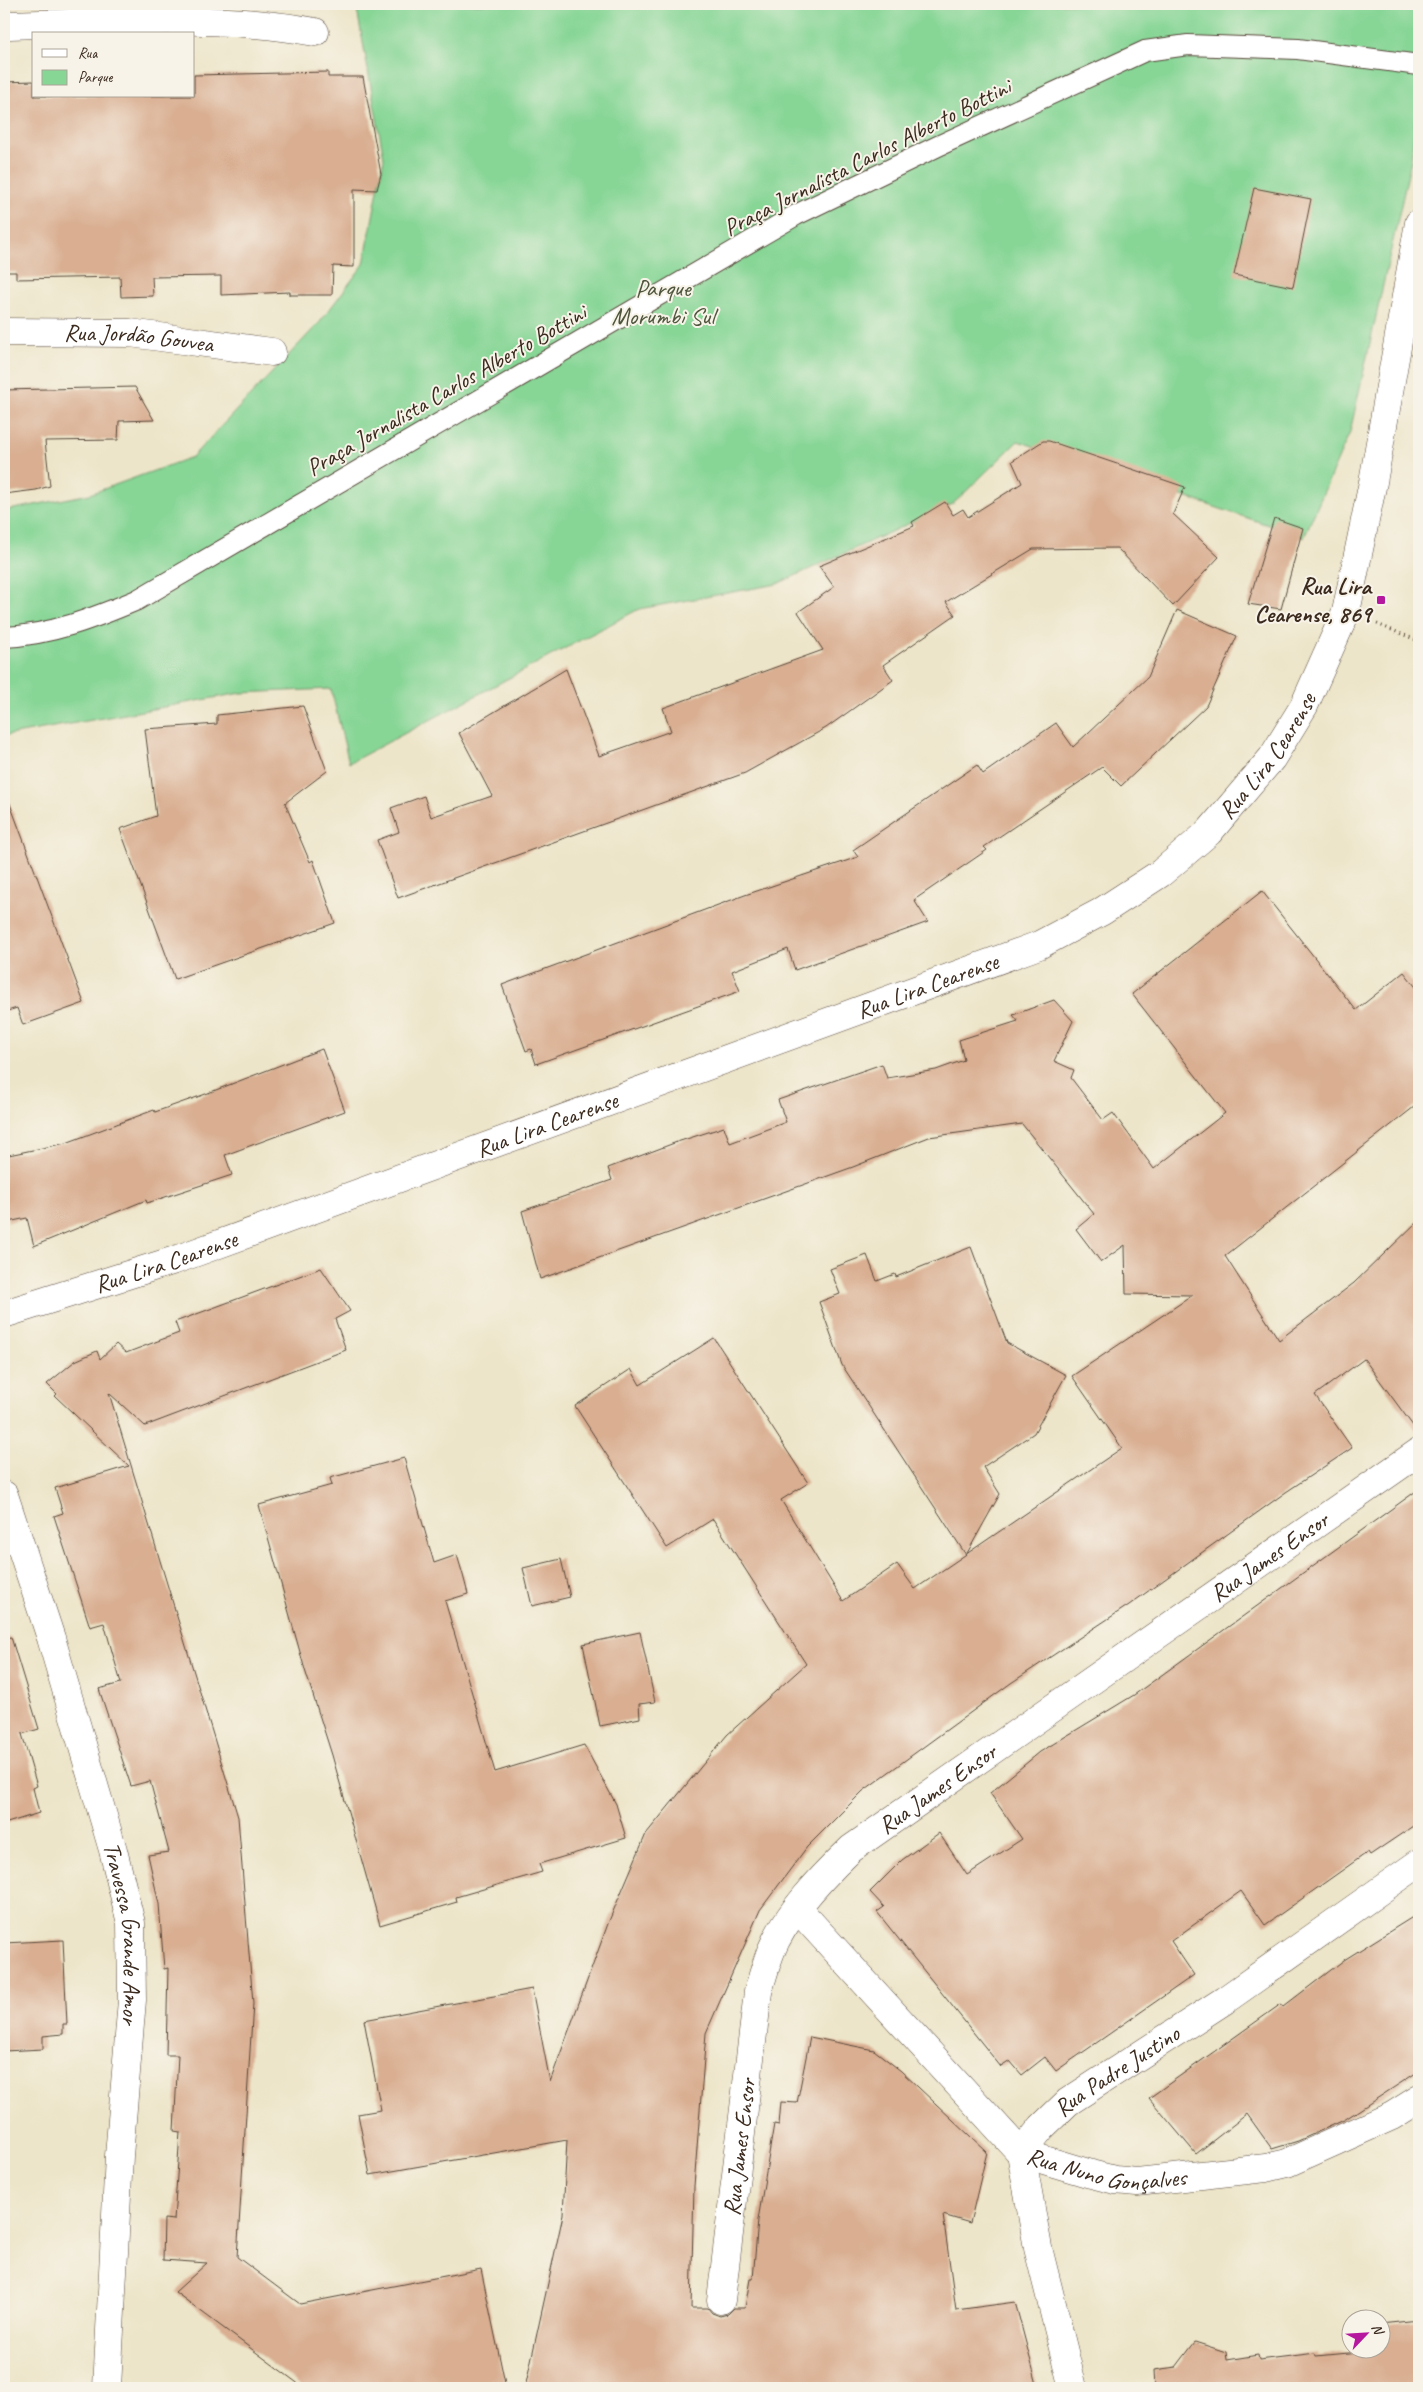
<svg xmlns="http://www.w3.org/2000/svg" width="1423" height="2392" font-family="Caveat,sans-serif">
<rect width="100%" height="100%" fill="#f7f3e8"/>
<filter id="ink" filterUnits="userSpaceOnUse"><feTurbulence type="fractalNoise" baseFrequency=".02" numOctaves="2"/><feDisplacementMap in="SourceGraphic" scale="10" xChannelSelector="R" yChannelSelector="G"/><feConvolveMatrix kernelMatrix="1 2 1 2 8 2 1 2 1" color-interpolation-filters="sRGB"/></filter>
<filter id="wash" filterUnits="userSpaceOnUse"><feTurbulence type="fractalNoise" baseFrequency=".0096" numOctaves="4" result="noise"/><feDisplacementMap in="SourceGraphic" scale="20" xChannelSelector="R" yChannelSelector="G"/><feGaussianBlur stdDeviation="1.12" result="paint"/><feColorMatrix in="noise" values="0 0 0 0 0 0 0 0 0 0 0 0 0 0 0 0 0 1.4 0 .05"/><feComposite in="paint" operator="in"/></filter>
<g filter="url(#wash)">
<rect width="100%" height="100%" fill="#ede5c9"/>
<path fill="#87d696" stroke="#61805a" d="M 356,4 L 1419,4 L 1419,82 L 1411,161 L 1350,432 L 1304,537 L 1018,441 L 954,503 L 777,584 L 639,609 L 349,763 L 331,689 L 241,693 L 4,736 L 4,511 L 90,494 L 192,457 L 320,322 L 364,264 L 384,158 Z"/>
<g id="blocks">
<g fill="#d9ae91">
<path d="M 328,72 L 328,77 L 363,77 L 381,174 L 377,190 L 354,189 L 354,267 L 333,266 L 332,295 L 290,295 L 290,292 L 221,295 L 221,276 L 152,277 L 153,296 L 121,297 L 120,277 L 16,279 L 16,272 L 4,272 L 4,82 L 34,81 L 34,96 L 194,96 L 194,75 Z"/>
<path d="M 1254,188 L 1311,199 L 1293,287 L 1234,275 Z"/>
<path d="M 135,387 L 154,420 L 119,421 L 118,440 L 45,441 L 50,486 L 36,490 L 4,494 L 4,390 Z"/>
<path d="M 1043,441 L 1049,441 L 1185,487 L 1173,514 L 1219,557 L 1173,606 L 1117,548 L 1033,549 L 946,602 L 955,615 L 883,665 L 893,680 L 826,728 L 745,773 L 398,898 L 377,840 L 399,832 L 391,808 L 424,796 L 431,817 L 492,796 L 459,733 L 566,669 L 599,756 L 671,731 L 663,708 L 823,650 L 798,612 L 834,587 L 819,566 L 914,526 L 912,522 L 945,502 L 953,515 L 963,509 L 968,517 L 1022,483 L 1012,461 Z"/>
<path d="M 1274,518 L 1303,528 L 1281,609 L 1248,604 Z"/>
<path d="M 1177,610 L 1237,636 L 1206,706 L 1121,786 L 1102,767 L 984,847 L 987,850 L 914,900 L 928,922 L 795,970 L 788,949 L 732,971 L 740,991 L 536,1064 L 531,1049 L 526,1051 L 502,985 L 745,895 L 858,857 L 853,850 L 977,765 L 983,774 L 1056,723 L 1073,747 L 1148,677 Z"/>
<path d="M 303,706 L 327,771 L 285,803 L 310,862 L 313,860 L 335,923 L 175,979 L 120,829 L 156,816 L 145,729 L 217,724 L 217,715 Z"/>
<path d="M 7,796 L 84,1003 L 23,1025 L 17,1008 L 4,1012 L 4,797 Z"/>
<path d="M 1262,891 L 1356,1010 L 1404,972 L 1419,991 L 1419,1103 L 1225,1256 L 1279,1340 L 1354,1283 L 1419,1220 L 1419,1434 L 1364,1359 L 1315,1395 L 1352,1448 L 1286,1492 L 1129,1605 L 1011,1683 L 863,1791 L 807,1847 L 760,1910 L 706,2033 L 694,2186 L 691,2308 L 708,2308 L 712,2313 L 720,2316 L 728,2314 L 734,2308 L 745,2308 L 750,2279 L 753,2279 L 758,2220 L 774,2124 L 779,2125 L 781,2102 L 797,2103 L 810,2037 L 874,2050 L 901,2071 L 987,2152 L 970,2223 L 943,2215 L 956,2310 L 1015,2302 L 1038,2388 L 525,2388 L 563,2215 L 567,2140 L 370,2175 L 358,2114 L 381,2110 L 364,2020 L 532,1989 L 550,2082 L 609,1921 L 646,1834 L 727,1735 L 806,1664 L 713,1519 L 667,1548 L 575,1406 L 631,1369 L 640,1385 L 714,1338 L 808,1483 L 781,1500 L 843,1601 L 897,1564 L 915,1589 L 1122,1448 L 1072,1376 L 1193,1295 L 1126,1294 L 1125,1245 L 1101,1262 L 1076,1229 L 1094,1214 L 1022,1124 L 929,1137 L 853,1167 L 540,1279 L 522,1211 L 612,1180 L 608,1168 L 677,1142 L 724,1127 L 730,1143 L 786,1122 L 778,1100 L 882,1064 L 887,1078 L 936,1070 L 964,1060 L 959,1040 L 1018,1021 L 1013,1015 L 1054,1000 L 1073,1021 L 1054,1061 L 1074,1070 L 1071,1078 L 1103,1120 L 1113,1113 L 1154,1169 L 1225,1113 L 1132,994 Z"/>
<path d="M 322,1049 L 345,1111 L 225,1155 L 232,1175 L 147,1203 L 146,1200 L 34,1246 L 27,1218 L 8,1222 L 4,1204 L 4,1156 L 66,1143 L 154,1110 L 155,1112 L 203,1095 Z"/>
<path d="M 971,1247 L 1007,1343 L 1066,1375 L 1034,1433 L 983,1467 L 1000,1494 L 966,1555 L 842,1365 L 819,1302 L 840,1294 L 830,1269 L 867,1255 L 877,1281 L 895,1274 L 896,1277 Z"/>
<path d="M 321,1268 L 350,1311 L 335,1319 L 346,1350 L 145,1426 L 109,1393 L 238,1817 L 253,2003 L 237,2257 L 300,2304 L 481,2269 L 506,2388 L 304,2388 L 175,2292 L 207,2263 L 163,2260 L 164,2219 L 174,2220 L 180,2132 L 174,2131 L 178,2055 L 166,2055 L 168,1968 L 164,1969 L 159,1904 L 148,1855 L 169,1852 L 150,1781 L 131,1786 L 99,1689 L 121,1683 L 104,1623 L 90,1627 L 54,1516 L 63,1513 L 55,1488 L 129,1466 L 55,1396 L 57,1394 L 47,1384 L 75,1361 L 97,1351 L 100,1359 L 116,1344 L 126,1353 L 179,1333 L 175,1322 Z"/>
<path d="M 404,1458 L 434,1563 L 457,1555 L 463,1575 L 468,1594 L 445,1601 L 495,1772 L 584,1745 L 616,1804 L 626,1838 L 539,1864 L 542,1872 L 456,1897 L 457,1902 L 380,1925 L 332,1755 L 305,1670 L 259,1505 L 332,1485 L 330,1478 Z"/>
<path d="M 1419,1489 L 1419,1822 L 1370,1855 L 1368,1852 L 1265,1925 L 1241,1891 L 1171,1941 L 1194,1975 L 1056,2071 L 1045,2057 L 1022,2075 L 1010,2061 L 1001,2067 L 877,1912 L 884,1907 L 870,1892 L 902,1860 L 939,1833 L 967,1875 L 1022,1839 L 990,1793 L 1040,1752 L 1134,1695 Z"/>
<path d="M 561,1559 L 570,1597 L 532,1606 L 523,1568 Z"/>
<path d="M 640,1632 L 655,1702 L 639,1704 L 640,1718 L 600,1726 L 583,1644 Z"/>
<path d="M 11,1637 L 39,1729 L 22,1734 L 37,1786 L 33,1788 L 39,1813 L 4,1824 L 4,1638 Z"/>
<path d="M 1419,1913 L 1419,2071 L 1344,2120 L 1298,2141 L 1272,2149 L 1247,2114 L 1196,2154 L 1149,2098 L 1281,2004 L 1284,2006 L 1344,1960 Z"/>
<path d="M 63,1940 L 67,2024 L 63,2024 L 63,2034 L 43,2036 L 43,2049 L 4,2051 L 4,1943 Z"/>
<path d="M 1419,2320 L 1419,2388 L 1155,2388 L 1154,2370 L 1176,2367 L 1195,2342 L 1226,2352 L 1227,2360 L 1258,2355 L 1259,2360 L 1316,2353 L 1317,2356 L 1380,2350 L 1380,2324 Z"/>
</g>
</g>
</g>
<g filter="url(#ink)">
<use href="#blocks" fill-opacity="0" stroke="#564638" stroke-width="1"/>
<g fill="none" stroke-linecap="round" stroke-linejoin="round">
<defs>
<path id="service" d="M 4,637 C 51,635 94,618 137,600 L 796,215 L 938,146 L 1145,51 L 1188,45 L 1298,49 L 1419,65"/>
<g id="minor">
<path d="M 4,25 C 106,23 213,13 315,32"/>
<path id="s1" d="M 4,332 L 130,333 L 272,352"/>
<path id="s2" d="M 4,1314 L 175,1260 L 1039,945 L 1101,912 L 1161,873 L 1209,832 L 1272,758 L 1304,706 L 1346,612 L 1373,482 L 1419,223"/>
<path id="s3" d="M 4,1495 L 51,1638 L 113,1850 L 131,1923 L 132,2000 L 119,2156 L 107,2388"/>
<path id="s4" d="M 797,1908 L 1021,2153 L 1091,2174 L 1115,2180 L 1137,2182 L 1266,2168 L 1287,2163 L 1392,2116 L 1419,2099"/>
<path id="s5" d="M 721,2300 L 758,1992 C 762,1978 766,1964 771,1951 C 786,1914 823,1876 851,1849 L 1419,1452"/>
<path id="s6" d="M 1073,2388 L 1038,2248 L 1021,2153 L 1042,2127 L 1068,2102 L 1225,2000 L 1419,1863"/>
</g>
</defs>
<use href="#service" stroke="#564638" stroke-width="22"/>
<use href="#minor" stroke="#564638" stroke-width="29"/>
<path stroke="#564638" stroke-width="3" stroke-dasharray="1 4" stroke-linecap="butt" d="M 1377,624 L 1419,641"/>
<use href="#service" stroke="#fff" stroke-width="20"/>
<use href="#minor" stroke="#fff" stroke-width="28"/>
</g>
</g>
<rect fill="#b5179e" stroke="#f7f3e8" stroke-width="2" x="1376" y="595" width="10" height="10" rx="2.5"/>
<g text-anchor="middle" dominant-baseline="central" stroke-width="4" stroke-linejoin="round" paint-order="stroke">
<g font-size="24" fill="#3b2a1e" stroke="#f7f3e8">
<text transform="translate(867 157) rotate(-27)">Praça Jornalista Carlos Alberto Bottini</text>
<text stroke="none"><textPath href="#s1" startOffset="135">Rua Jordão Gouvea</textPath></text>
<text transform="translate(446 390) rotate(-30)">Praça Jornalista Carlos Alberto Bottini</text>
<text stroke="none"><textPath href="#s2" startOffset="1400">Rua Lira Cearense</textPath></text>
<text stroke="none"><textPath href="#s2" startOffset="980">Rua Lira Cearense</textPath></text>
<text stroke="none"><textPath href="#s2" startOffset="575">Rua Lira Cearense</textPath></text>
<text stroke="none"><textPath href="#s2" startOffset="170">Rua Lira Cearense</textPath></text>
<text stroke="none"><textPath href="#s5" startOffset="994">Rua James Ensor</textPath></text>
<text stroke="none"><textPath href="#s5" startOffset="589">Rua James Ensor</textPath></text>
<text stroke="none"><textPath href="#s3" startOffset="456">Travessa Grande Amor</textPath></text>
<text stroke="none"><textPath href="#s6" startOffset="368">Rua Padre Justino</textPath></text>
<text stroke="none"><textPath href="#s5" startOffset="154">Rua James Ensor</textPath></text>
<text stroke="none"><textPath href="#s4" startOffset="420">Rua Nuno Gonçalves</textPath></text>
</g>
<g font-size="24" fill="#4e553c" stroke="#f7f3e8">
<text x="663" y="288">Parque<tspan x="663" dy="28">Morumbi Sul</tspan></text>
</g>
<g font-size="24" font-weight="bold" fill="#3b2a1e" stroke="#f7f3e8" text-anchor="end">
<text x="1371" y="586">Rua Lira<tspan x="1371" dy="28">Cearense, 869</tspan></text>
</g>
</g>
<rect width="1423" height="2392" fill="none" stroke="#f7f3e8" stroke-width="20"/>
<rect x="32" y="32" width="162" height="65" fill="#f7f3e8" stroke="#aca397"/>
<rect x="42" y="49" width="25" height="8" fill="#ffffff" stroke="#aca397"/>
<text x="78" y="58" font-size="15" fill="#3b2a1e">Rua</text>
<rect x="42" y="70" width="25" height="15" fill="#87d696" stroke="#aca397"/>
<text x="78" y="82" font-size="15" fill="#3b2a1e">Parque</text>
<g transform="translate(1366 2334) rotate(65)"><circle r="24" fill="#f7f3e8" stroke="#aca397"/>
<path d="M0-4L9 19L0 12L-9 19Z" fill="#b5179e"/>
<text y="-8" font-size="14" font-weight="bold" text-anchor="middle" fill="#3b2a1e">N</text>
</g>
</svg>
